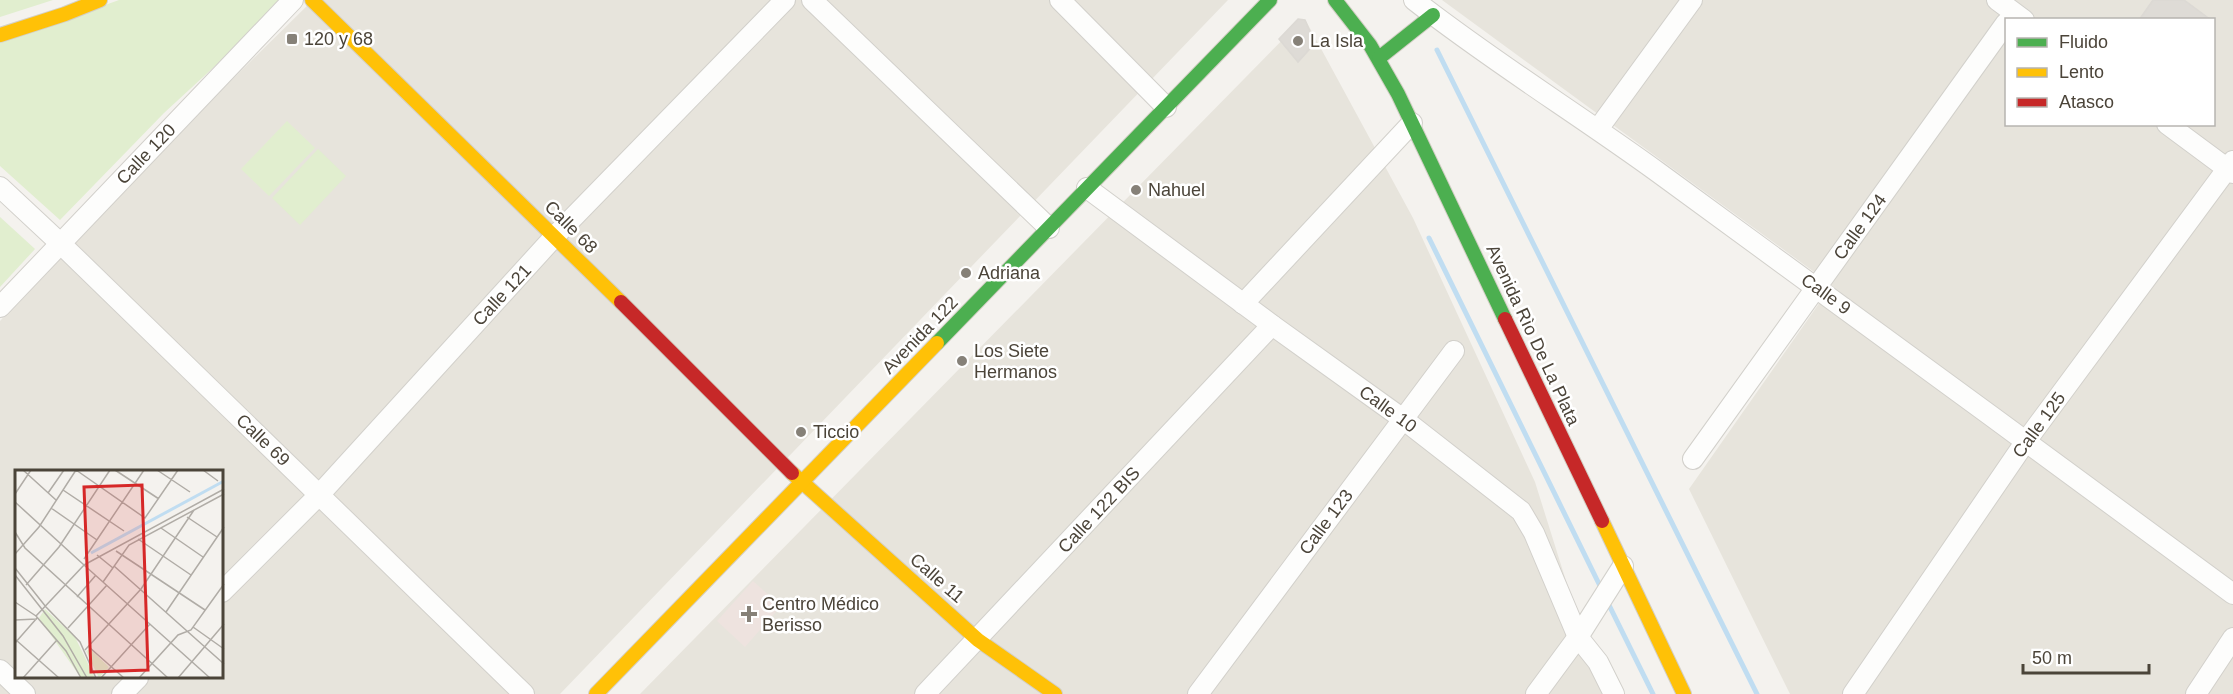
<svg xmlns="http://www.w3.org/2000/svg" width="2233" height="694" font-family="Arial,sans-serif">
<rect width="100%" height="100%" fill="#f4f2ee"/>
<g fill="#e7e4dc" fill-rule="evenodd">
<path d="M 313,0 L 1228,0 L 560,694 L 0,694 L 0,321 L 187,124 ZM 16,472 L 222,472 L 222,678 L 16,678 Z"/>
<path d="M 1442,0 L 2233,0 L 2233,694 L 1790,694 L 1689,489 L 1832,285 ZM 2006,20 L 2214,20 L 2214,124 L 2006,124 Z"/>
<path d="M 1306,21 L 1413,218 L 1535,482 L 1594,670 L 1605,694 L 640,694 L 1299,23 Z"/>
</g>
<path fill="#eee3df" d="M 753,581 L 781,606 L 745,647 L 717,621 Z"/>
<g fill="#e1eecf">
<path d="M 0,0 L 53,0 L 0,17 Z"/>
<path d="M 119,0 L 282,0 L 265,20 L 164,113 L 60,220 L 0,166 L 0,43 Z"/>
<path d="M 287,121 L 315,148 L 269,196 L 241,169 Z"/>
<path d="M 318,149 L 346,176 L 300,225 L 272,198 Z"/>
<path d="M 0,217 L 35,249 L 0,287 Z"/>
</g>
<g fill="none" stroke-linecap="round" stroke-linejoin="round">
<g stroke="#c0ddf1" stroke-width="5">
<path d="M 1437,50 L 1757,694"/>
<path d="M 1429,238 L 1602,590"/>
<path d="M 1607,601 L 1653,694"/>
</g>
</g>
<g fill="#dedbd6" stroke="#dcd9d4" stroke-width="1.5">
<path d="M 2153,0 L 2184,0 L 2211,20 L 2139,20 Z"/>
<path d="M 1298,19 L 1305,20 L 1315,43 L 1298,62 L 1279,39 Z"/>
</g>
<g fill="none" stroke-linecap="round" stroke-linejoin="round">
<defs>
<g id="street">
<path d="M 812,0 L 1049,228"/>
<path d="M 1060,0 L 1166,107"/>
<path d="M 1414,0 C 1493,62 1578,114 1659,173 C 1851,313 2042,453 2233,594"/>
<path d="M 1997,0 L 2024,20"/>
<path d="M 2167,124 L 2233,173"/>
<path d="M 1598,129 L 1692,0"/>
<path d="M 0,187 L 61,244 L 524,694"/>
<path d="M 1087,188 L 1272,325 L 1403,419 L 1521,511 L 1534,533 L 1578,637 L 1598,662 L 1614,694"/>
<path d="M 1243,304 L 1412,123"/>
<path d="M 0,307 L 293,0"/>
<path d="M 1693,459 L 2006,23"/>
<path d="M 222,592 L 319,495 L 555,236 L 785,0"/>
<path d="M 0,670 L 25,694"/>
<path d="M 122,694 L 138,678"/>
<path d="M 925,694 L 1272,325"/>
<path d="M 1198,694 L 1454,351"/>
<path d="M 1536,694 L 1578,637 L 1623,566"/>
<path d="M 1853,694 L 2026,441 L 2233,161"/>
<path d="M 2196,694 L 2233,638"/>
</g>
<g id="fast">
<path d="M 1335,0 L 1370,45 L 1398,94 L 1505,319"/>
<path d="M 1379,58 L 1433,15"/>
<path d="M 937,343 L 1270,0"/>
</g>
<g id="slow">
<path d="M 312,0 L 621,302"/>
<path d="M 0,35 L 65,14 L 100,0"/>
<path d="M 792,473 L 978,640 L 1055,694"/>
<path d="M 1602,521 L 1684,694"/>
<path d="M 596,694 L 937,343"/>
</g>
<g id="jam">
<path d="M 621,302 L 792,473"/>
<path d="M 1505,319 L 1602,521"/>
</g>
</defs>
<use href="#street" stroke="#d2d0cb" stroke-width="22"/>
<use href="#fast" stroke="#d3cfc5" stroke-width="16"/>
<use href="#slow" stroke="#d3cfc5" stroke-width="16"/>
<use href="#jam" stroke="#d3cfc5" stroke-width="16"/>
<use href="#street" stroke="#fdfdfc" stroke-width="20"/>
<use href="#fast" stroke="#4caf50" stroke-width="14"/>
<use href="#slow" stroke="#ffc107" stroke-width="14"/>
<use href="#jam" stroke="#c62828" stroke-width="14"/>
</g>
<g fill="#868178" stroke="#fff" stroke-width="2">
<rect x="286" y="33" width="12" height="12" rx="3"/>
<circle cx="1298" cy="41" r="6"/>
<circle cx="1136" cy="190" r="6"/>
<circle cx="966" cy="273" r="6"/>
<circle cx="962" cy="361" r="6"/>
<circle cx="801" cy="432" r="6"/>
<path d="M746 605h6v6h6v6h-6v6h-6v-6h-6v-6h6z"/>
</g>
<g text-anchor="middle" dominant-baseline="central" stroke-width="5" stroke-linejoin="round" paint-order="stroke">
<g font-size="18" fill="#4b4439" stroke="#fff" text-anchor="start">
<text x="304" y="39">120 y 68</text>
<text x="1310" y="41">La Isla</text>
<text x="1148" y="190">Nahuel</text>
<text x="978" y="273">Adriana</text>
<text x="974" y="351">Los Siete<tspan x="974" dy="21">Hermanos</tspan></text>
<text x="813" y="432">Ticcio</text>
<text x="762" y="604">Centro Médico<tspan x="762" dy="21">Berisso</tspan></text>
</g>
<g font-size="18" fill="#4b4439" stroke="#fff">
<text transform="translate(146 154) rotate(-46)">Calle 120</text>
<text transform="translate(571 227) rotate(45)">Calle 68</text>
<text transform="translate(1860 227) rotate(-54)">Calle 124</text>
<text transform="translate(1826 294) rotate(36)">Calle 9</text>
<text transform="translate(502 295) rotate(-47)">Calle 121</text>
<text transform="translate(920 335) rotate(-46)">Avenida 122</text>
<text transform="translate(1533 335) rotate(65)">Avenida Rìo De La Plata</text>
<text transform="translate(1388 409) rotate(36)">Calle 10</text>
<text transform="translate(2039 425) rotate(-54)">Calle 125</text>
<text transform="translate(263 440) rotate(44)">Calle 69</text>
<text transform="translate(1099 510) rotate(-47)">Calle 122 BIS</text>
<text transform="translate(1326 522) rotate(-53)">Calle 123</text>
<text transform="translate(937 578) rotate(41)">Calle 11</text>
</g>
</g>
<g transform="translate(15 470)">
<rect width="208" height="208" fill="#f4f2ee"/>
<path d="M 30,139 L 60,167 L 80,208 L 66,208 L 24,148 ZM 75,179 L 94,197 L 84,208 L 71,181 Z" fill="#e1eecf"/>
<path fill="none" stroke="#c0ddf1" stroke-width="3" d="M 76,83 L 209,11"/>
<path fill="none" stroke="#b0aca6" stroke-width="1.5" d="M 8,0 L 41,30M 61,0 L 130,48 L 163,0M 100,0 L 144,29M 142,0 L 175,22M 188,0 L 203,11M 48,20 L 109,61M 33,23 L 49,0M 0,24 L 16,0M 0,32 L 69,95 L 21,146 L 51,181 L 66,208M 36,38 L 82,70M 172,47 L 202,67M 146,58 L 188,87M 0,62 L 10,78 L 153,208M 123,69 L 176,105M 101,81 L 190,140M 0,84 L 24,57 L 61,0M 82,85 L 98,98M 69,89 L 129,0M 99,96 L 209,194M 0,98 L 31,137M 0,105 L 48,166 L 72,208M 88,112 L 114,75 L 209,24M 11,115 L 44,77 L 95,0M 62,127 L 81,105M 0,132 L 21,146M 31,137 L 65,172 L 81,208M 151,142 L 209,57M 0,150 L 22,149M 178,157 L 209,179M 53,158 L 92,115M 1,170 L 44,208M 0,173 L 22,148M 74,177 L 109,208M 70,180 L 126,119 L 179,40M 8,208 L 42,170M 86,208 L 135,154M 124,208 L 163,165 L 176,160 L 209,114M 163,208 L 209,154M 195,208 L 69,95 L 209,19"/>
<path fill="#d62828" fill-opacity="0.15" stroke="#d62828" stroke-width="3" d="M 127,15 L 133,200 L 76,202 L 69,17 Z"/>
<rect width="208" height="208" fill="none" stroke="#4b4439" stroke-width="3"/>
</g>
<rect x="2005" y="18" width="210" height="108" fill="#ffffff" stroke="#b7b4b0" stroke-width="1.5"/>
<rect x="2017" y="38" width="30" height="9" fill="#4caf50" stroke="#b7b4b0" stroke-width="1.5"/>
<text x="2059" y="48" font-size="18" fill="#4b4439">Fluido</text>
<rect x="2017" y="68" width="30" height="9" fill="#ffc107" stroke="#b7b4b0" stroke-width="1.5"/>
<text x="2059" y="78" font-size="18" fill="#4b4439">Lento</text>
<rect x="2017" y="98" width="30" height="9" fill="#c62828" stroke="#b7b4b0" stroke-width="1.5"/>
<text x="2059" y="108" font-size="18" fill="#4b4439">Atasco</text>
<path d="M2023 664v9h126v-9" fill="none" stroke="#4b4439" stroke-width="3"/>
<text x="2032" y="664" font-size="18" fill="#4b4439" stroke="#ffffff" stroke-width="4.5" paint-order="stroke">50 m</text>
</svg>
